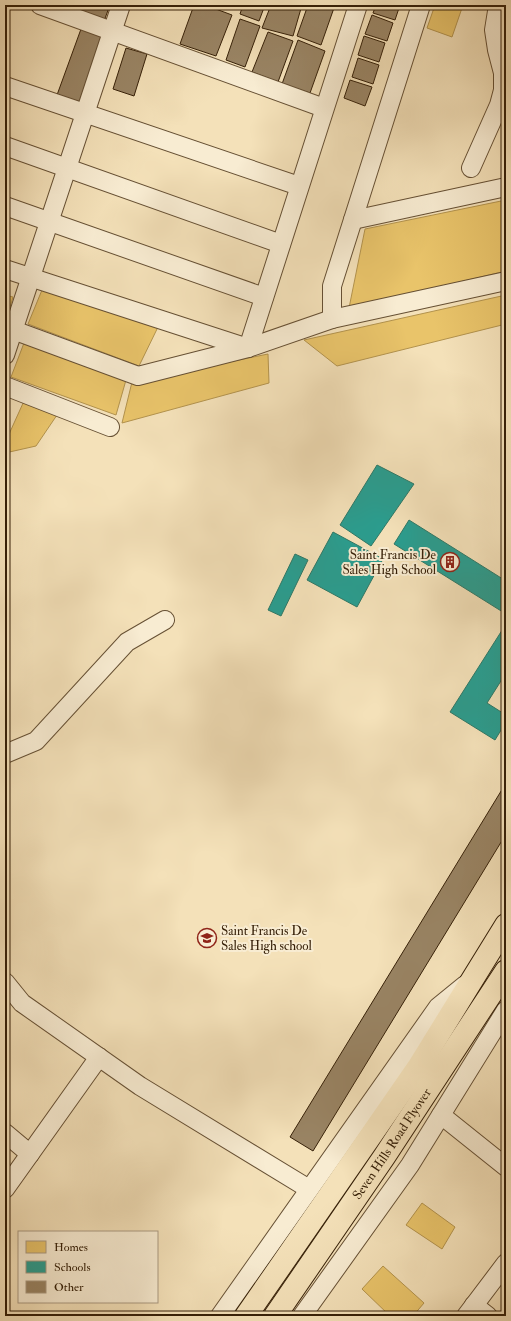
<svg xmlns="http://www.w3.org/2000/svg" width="511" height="1321" font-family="'IM FELL Double Pica',serif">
<rect width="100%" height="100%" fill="#f4e1b9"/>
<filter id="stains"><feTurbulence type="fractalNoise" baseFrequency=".005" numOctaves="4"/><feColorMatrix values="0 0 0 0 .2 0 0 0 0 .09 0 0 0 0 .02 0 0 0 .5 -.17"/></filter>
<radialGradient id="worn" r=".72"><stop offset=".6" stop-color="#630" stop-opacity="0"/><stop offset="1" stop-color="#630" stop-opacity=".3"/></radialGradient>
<g fill="#e9c46a" stroke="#b3934d">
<path d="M 435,5 L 463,5 L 452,37 L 427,28 Z"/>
<path d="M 506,200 L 506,271 L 349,308 L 365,229 Z"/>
<path d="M 42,290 L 158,327 L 139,366 L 28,324 Z"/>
<path d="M 5,295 L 13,297 L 7,317 L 5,316 Z"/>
<path d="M 506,295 L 506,324 L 337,366 L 304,340 Z"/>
<path d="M 24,343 L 126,380 L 116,415 L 11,377 Z"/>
<path d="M 268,354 L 269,383 L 122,423 L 132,382 Z"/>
<path d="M 24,401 L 57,415 L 36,446 L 5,453 L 5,443 Z"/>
<path d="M 422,1203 L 455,1227 L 442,1249 L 406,1225 Z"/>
<path d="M 383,1266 L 424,1303 L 413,1316 L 390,1316 L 362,1289 Z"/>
</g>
<g fill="#2a9d8f" stroke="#2e7866">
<path d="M 377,465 L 414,484 L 371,546 L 340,525 Z"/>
<path d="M 506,507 L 506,516 L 502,513 Z"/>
<path d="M 409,520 L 506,581 L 506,614 L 394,544 Z"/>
<path d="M 333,532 L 383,559 L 357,607 L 307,580 Z"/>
<path d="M 295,554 L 308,560 L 281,616 L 268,610 Z"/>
<path d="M 506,624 L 506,673 L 487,703 L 506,715 L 506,722 L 495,740 L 450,712 Z"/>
</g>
<g fill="#998464" stroke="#362008">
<path d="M 64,5 L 110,5 L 104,21 Z"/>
<path d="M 194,5 L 205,5 L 232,15 L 216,56 L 180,44 Z"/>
<path d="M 243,5 L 265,5 L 259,21 L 240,14 Z"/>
<path d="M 271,5 L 302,5 L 293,36 L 262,28 Z"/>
<path d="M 308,5 L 335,5 L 321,45 L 297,36 Z"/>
<path d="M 376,5 L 400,5 L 395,20 L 373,13 Z"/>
<path d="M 372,15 L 393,23 L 387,41 L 365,34 Z"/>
<path d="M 240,19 L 260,26 L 245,67 L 226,60 Z"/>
<path d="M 81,29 L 106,38 L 81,104 L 57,95 Z"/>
<path d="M 268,32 L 293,41 L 278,82 L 252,72 Z"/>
<path d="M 364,36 L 385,43 L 379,62 L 358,55 Z"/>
<path d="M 298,40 L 325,51 L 310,93 L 282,84 Z"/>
<path d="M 126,48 L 147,54 L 134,96 L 113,89 Z"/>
<path d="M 358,58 L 379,65 L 373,84 L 352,77 Z"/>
<path d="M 350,80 L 372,87 L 365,106 L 344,98 Z"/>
<path d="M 506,783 L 506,834 L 313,1151 L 290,1137 Z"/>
</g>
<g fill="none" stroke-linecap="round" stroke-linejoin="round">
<defs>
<g id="minor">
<path d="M 40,5 L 324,108"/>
<path d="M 421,5 L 332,286 L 332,319 L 506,281"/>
<path d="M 5,86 L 299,186"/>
<path d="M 5,146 L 281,244"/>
<path d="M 471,168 L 499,105 L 503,90 L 503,73 L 497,50 L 494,30 L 498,5"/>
<path d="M 5,206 L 264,297"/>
<path d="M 353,220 L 506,187"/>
<path d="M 5,269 L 248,348"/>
<path d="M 5,327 L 138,376 L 248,348 L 332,319"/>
<path d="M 248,348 L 358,5"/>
<path d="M 5,355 L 121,5"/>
<path d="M 5,386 L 110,427"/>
<path d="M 5,754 L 36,741 L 127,642 L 165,620"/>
<path d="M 5,982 L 22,1003 L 140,1086 L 309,1189"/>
<path d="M 441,1115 L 506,1167"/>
<path d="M 5,1133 L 30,1154"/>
<path d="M 5,1189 L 99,1057"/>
<path d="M 474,1305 L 488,1316"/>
<path d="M 220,1316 L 438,1007 L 465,985"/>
<path d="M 302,1316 L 410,1165 L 506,1010"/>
<path d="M 466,1316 L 506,1263"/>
</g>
<g id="highway">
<path d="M 246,1316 L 419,1066 L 506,925"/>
<path id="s1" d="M 275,1316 L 384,1157 L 506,971"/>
</g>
</defs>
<use href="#minor" stroke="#665034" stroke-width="20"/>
<use href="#highway" stroke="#362008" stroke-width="24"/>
<use href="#minor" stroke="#f8ecd2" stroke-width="18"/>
<use href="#highway" stroke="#f4e1b9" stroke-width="22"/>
</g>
<defs>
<symbol id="building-ring" viewBox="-11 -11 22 22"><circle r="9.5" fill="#f8ecd2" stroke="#8f2418" stroke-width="1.5"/><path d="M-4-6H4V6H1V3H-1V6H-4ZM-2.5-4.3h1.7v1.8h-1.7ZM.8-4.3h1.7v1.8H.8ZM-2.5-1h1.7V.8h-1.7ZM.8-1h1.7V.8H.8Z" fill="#8f2418"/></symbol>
<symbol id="school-ring" viewBox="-11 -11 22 22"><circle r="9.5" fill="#f8ecd2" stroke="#8f2418" stroke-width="1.5"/><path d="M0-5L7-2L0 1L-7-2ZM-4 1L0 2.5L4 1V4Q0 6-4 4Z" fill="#8f2418"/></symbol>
</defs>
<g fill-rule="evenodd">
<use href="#building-ring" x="439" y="551" width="22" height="22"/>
<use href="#school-ring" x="196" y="927" width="22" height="22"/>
</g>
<g text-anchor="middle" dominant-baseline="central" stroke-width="4" stroke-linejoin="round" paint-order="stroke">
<g font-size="13" fill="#362008" stroke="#f8ecd2" text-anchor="end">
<text x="436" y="555">Saint Francis De<tspan x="436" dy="15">Sales High School</tspan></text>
<text x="221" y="931" text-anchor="start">Saint Francis De<tspan x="221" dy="15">Sales High school</tspan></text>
</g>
<g font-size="13" fill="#362008" stroke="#f8ecd2">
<text stroke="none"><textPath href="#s1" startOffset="208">Seven Hills Road Flyover</textPath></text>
</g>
</g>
<rect width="511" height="1321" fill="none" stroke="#f4e1b9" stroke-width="20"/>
<rect x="6" y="6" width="499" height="1309" fill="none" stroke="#362008" stroke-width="2"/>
<rect x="10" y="10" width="491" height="1301" fill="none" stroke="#362008"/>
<rect x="18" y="1231" width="140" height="72" fill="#f8ecd2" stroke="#aa9a81"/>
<rect x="26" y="1241" width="20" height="12" fill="#e9c46a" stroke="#aa9a81"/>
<text x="54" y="1251" font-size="12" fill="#362008">Homes</text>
<rect x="26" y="1261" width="20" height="12" fill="#2a9d8f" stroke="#aa9a81"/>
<text x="54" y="1271" font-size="12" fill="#362008">Schools</text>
<rect x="26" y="1281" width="20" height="12" fill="#998464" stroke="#aa9a81"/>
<text x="54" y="1291" font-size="12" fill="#362008">Other</text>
<rect width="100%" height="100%" filter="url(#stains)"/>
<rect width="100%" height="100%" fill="url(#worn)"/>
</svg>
